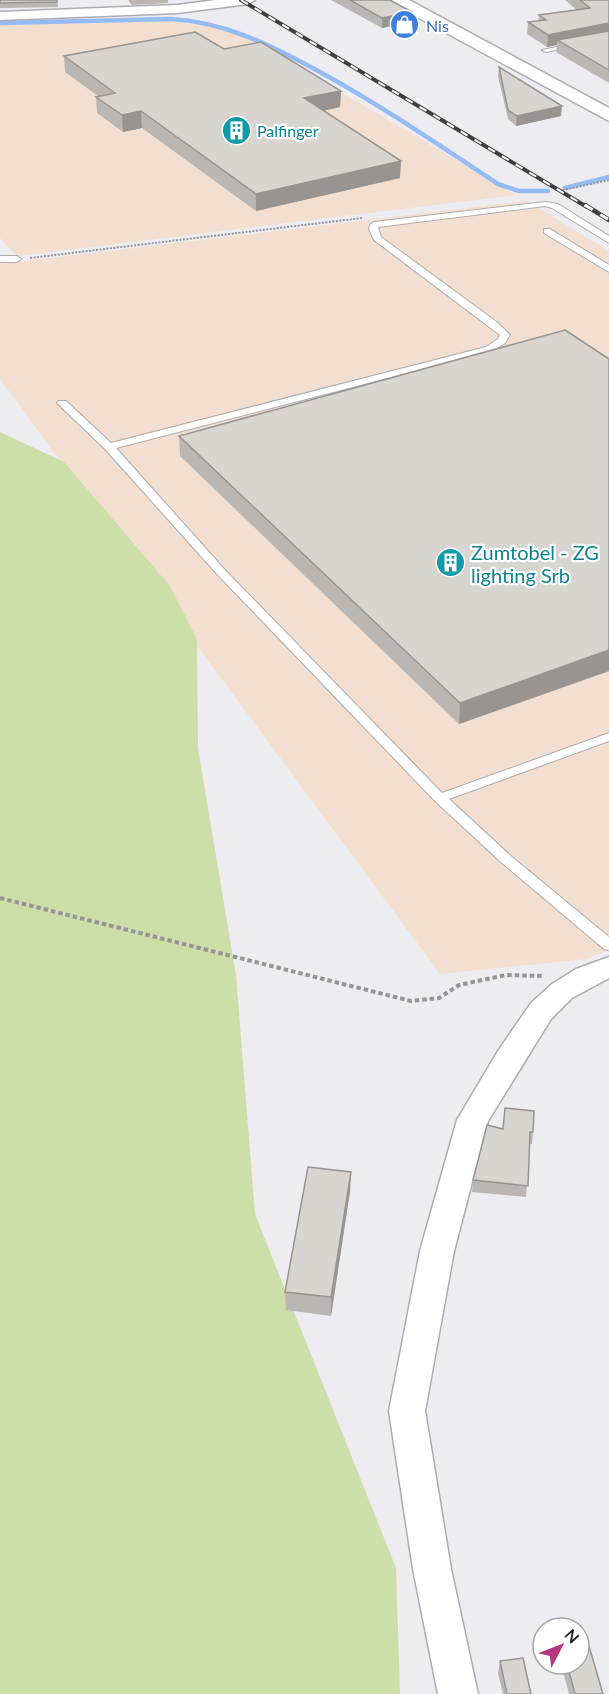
<svg xmlns="http://www.w3.org/2000/svg" width="609" height="1694" font-family="Lato,sans-serif">
<rect width="100%" height="100%" fill="#ececf1"/>
<g fill="#f2dfcf">
<path d="M 167,21 L 216,27 L 247,37 L 516,195 L 17,256 L 0,238 L 0,22 Z"/>
<path d="M 527,201 L 609,251 L 609,950 L 587,959 L 440,974 L 0,379 L 0,264 Z"/>
</g>
<path fill="#cddfa8" d="M 0,432 L 64,462 L 170,586 L 197,639 L 198,748 L 236,975 L 255,1214 L 396,1568 L 400,1694 L 0,1694 Z"/>
<g fill="none" stroke-linecap="round" stroke-linejoin="round">
<g stroke="#95bcf2" stroke-width="4.5">
<path d="M 0,23 L 171,19 C 226,22 272,46 320,72 C 382,106 439,145 498,184 L 519,191 L 548,191"/>
<path d="M 565,188 L 609,177"/>
</g>
<defs>
<g id="service">
<path d="M 609,36 L 609,40 L 546,52 L 542,50 Z"/>
<path d="M 545,202 L 558,204 L 609,236 L 609,243 L 552,208 L 545,206 L 378,227 L 381,237 L 498,323 L 510,335 L 505,343 L 492,351 L 116,448 L 225,570 L 442,793 L 609,733 L 609,741 L 449,799 L 512,857 L 609,937 L 609,950 L 604,949 L 502,863 L 435,801 L 217,574 L 105,449 L 57,403 L 58,401 L 66,401 L 111,443 L 486,347 L 498,339 L 500,335 L 374,240 L 369,229 L 370,225 L 374,222 Z"/>
<path d="M 544,229 L 550,229 L 609,265 L 609,272 L 544,233 Z"/>
<path d="M 0,256 L 17,256 L 21,259 L 17,262 L 0,262 Z"/>
</g>
<g id="minor">
<path d="M 216,0 L 255,0 L 248,4 L 177,13 L 0,20 L 0,12 L 177,5 Z"/>
<path d="M 609,957 L 609,978 L 572,998 L 551,1019 L 488,1121 L 454,1251 L 425,1411 L 451,1569 L 478,1694 L 438,1694 L 413,1569 L 389,1411 L 420,1251 L 457,1120 L 498,1051 L 531,1003 L 552,984 L 576,969 Z"/>
</g>
<path id="secondary" d="M 389,0 L 409,0 L 609,108 L 609,121 L 391,3 Z"/>
</defs>
<use href="#service" stroke="#acacb1" stroke-width="2"/>
<use href="#minor" stroke="#acacb1" stroke-width="3"/>
<use href="#secondary" stroke="#acacb1" stroke-width="3"/>
<g stroke="#959599" stroke-width="2" stroke-dasharray="2 1.5" stroke-linecap="butt">
<path d="M 559,191 L 609,180"/>
<path d="M 30,258 L 362,218"/>
</g>
<path stroke="#959599" stroke-width="4" stroke-dasharray="4.5 3" stroke-linecap="butt" d="M 0,898 L 411,1001 L 439,998 L 459,985 L 506,975 L 542,976"/>
<use href="#service" fill="#fff" fill-rule="evenodd"/>
<use href="#minor" fill="#fff" fill-rule="evenodd"/>
<use href="#secondary" fill="#fff" fill-rule="evenodd"/>
<defs>
<path id="rail-far1" d="M 241,0 L 587,207"/>
<path id="rail" d="M 585,205 L 609,220"/>
</defs>
<use href="#rail-far1" stroke="#3f3f41" stroke-width="4"/>
<use href="#rail" stroke="#3f3f41" stroke-width="4.5"/>
<use href="#rail-far1" stroke="#fff" stroke-width="2" stroke-dasharray="8" stroke-linecap="butt"/>
<use href="#rail" stroke="#fff" stroke-width="3" stroke-dasharray="9" stroke-linecap="butt"/>
</g>
<g fill="#bab6b3">
<path d="M 0,0 L 57,0 L 58,7 L 0,8 Z"/>
<path d="M 128,0 L 168,0 L 168,3 L 132,5 Z"/>
<path d="M 331,0 L 390,0 L 412,12 L 412,22 L 382,28 Z"/>
<path d="M 565,0 L 609,0 L 609,83 L 556,52 L 557,45 L 547,47 L 527,34 L 528,22 L 538,21 L 539,15 L 577,10 Z"/>
<path d="M 224,49 L 341,91 L 340,107 L 323,111 L 400,178 L 256,211 L 142,128 L 123,132 L 97,113 L 96,97 L 98,96 L 65,72 L 64,56 Z"/>
<path d="M 499,67 L 561,116 L 516,126 L 508,119 L 498,76 Z"/>
<path d="M 609,359 L 609,671 L 459,724 L 180,456 L 179,436 Z"/>
<path d="M 505,1108 L 533,1132 L 532,1144 L 530,1144 L 526,1197 L 472,1192 L 473,1180 L 503,1129 Z"/>
<path d="M 351,1172 L 350,1191 L 331,1316 L 286,1310 L 285,1292 Z"/>
<path d="M 500,1661 L 531,1694 L 503,1694 L 498,1673 Z"/>
<path d="M 561,1664 L 579,1664 L 603,1694 L 569,1694 Z"/>
</g>
<g fill="#979492">
<path d="M 412,12 L 412,22 L 382,28 L 382,18 Z"/>
<path d="M 609,23 L 609,35 L 557,40 L 557,45 L 547,47 L 548,35 Z"/>
<path d="M 341,91 L 340,107 L 304,115 L 304,98 Z"/>
<path d="M 562,106 L 561,116 L 516,126 L 517,116 Z"/>
<path d="M 141,111 L 142,128 L 123,132 L 122,115 Z"/>
<path d="M 401,161 L 400,178 L 256,211 L 256,194 Z"/>
<path d="M 609,650 L 609,671 L 459,724 L 460,703 Z"/>
<path d="M 351,1172 L 350,1191 L 331,1316 L 331,1297 Z"/>
</g>
<g fill="#d8d4d0" stroke="#979492" stroke-width="1.5">
<path d="M 0,0 L 57,0 L 57,2 L 0,3 Z"/>
<path d="M 350,0 L 390,0 L 412,12 L 382,18 Z"/>
<path d="M 580,0 L 609,0 L 609,23 L 548,35 L 528,22 L 546,20 L 539,15 L 590,8 Z"/>
<path d="M 609,31 L 609,70 L 557,40 Z"/>
<path d="M 195,32 L 224,49 L 261,42 L 341,91 L 304,98 L 401,161 L 256,194 L 141,111 L 122,115 L 96,97 L 115,93 L 64,56 Z"/>
<path d="M 499,67 L 562,106 L 517,116 L 508,110 Z"/>
<path d="M 565,330 L 609,359 L 609,650 L 460,703 L 179,436 Z"/>
<path d="M 505,1108 L 534,1111 L 533,1132 L 530,1132 L 528,1186 L 473,1180 L 487,1125 L 503,1129 Z"/>
<path d="M 308,1167 L 351,1172 L 331,1297 L 285,1292 Z"/>
<path d="M 586,1636 L 603,1694 L 575,1694 L 567,1664 L 579,1664 L 579,1637 Z"/>
<path d="M 523,1658 L 531,1694 L 507,1694 L 500,1661 Z"/>
</g>
<defs>
<symbol id="shop-disc" viewBox="-11 -11 22 22"><circle r="9.5" fill="#3f7fe0" stroke="#fff"/><path d="M-5-2.5h2.3a2.7 3.5 0 0 1 5.4 0H5L5.5 6h-11ZM-1.5-2.5h3a1.5 2.3 0 0 0-3 0Z" fill="#fff"/></symbol>
<symbol id="building-disc" viewBox="-11 -11 22 22"><circle r="9.5" fill="#0f9aa8" stroke="#fff"/><path d="M-4-6H4V6H1V3H-1V6H-4ZM-2.5-4.3h1.7v1.8h-1.7ZM.8-4.3h1.7v1.8H.8ZM-2.5-1h1.7V.8h-1.7ZM.8-1h1.7V.8H.8Z" fill="#fff"/></symbol>
</defs>
<g fill-rule="evenodd">
<use href="#shop-disc" x="388" y="8" width="33" height="33"/>
<use href="#building-disc" x="220" y="114" width="33" height="33"/>
<use href="#building-disc" x="434" y="546" width="33" height="33"/>
</g>
<g text-anchor="middle" dominant-baseline="central" stroke-width="4.5" stroke-linejoin="round" paint-order="stroke">
<g font-size="16" fill="#366cbe" stroke="#fff" text-anchor="start">
<text x="426" y="25">Nis</text>
</g>
<g font-size="16" fill="#0d838f" stroke="#fff" text-anchor="start">
<text x="257" y="130">Palfinger</text>
</g>
<g font-size="20" fill="#0d838f" stroke="#fff" text-anchor="start">
<text x="471" y="552">Zumtobel - ZG<tspan x="471" dy="23">lighting Srb</tspan></text>
</g>
</g>
<g transform="translate(561 1646) rotate(48)"><circle r="28" fill="#ffffff" stroke="#a7a7a7" stroke-width="1.5"/>
<path d="M0-4.5L10 22L0 15L-10 22Z" fill="#b73783"/>
<text y="-9" font-size="16" font-weight="bold" text-anchor="middle" fill="#222224">N</text>
</g>
</svg>
